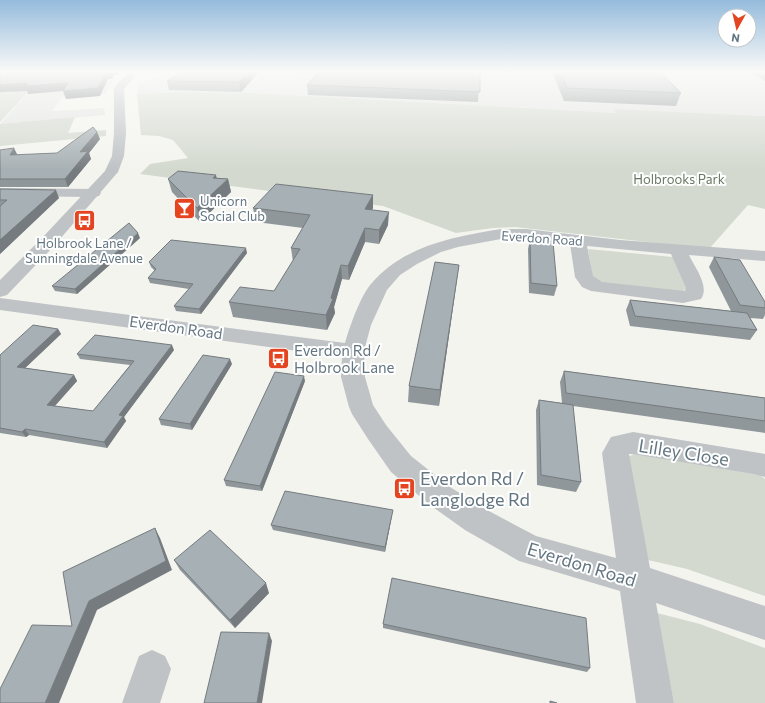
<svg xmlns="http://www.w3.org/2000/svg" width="765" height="703" font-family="Commissioner,sans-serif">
<rect width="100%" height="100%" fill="#f4f4ef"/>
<g fill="#e4e5e3">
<path d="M 171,72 L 765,72 L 765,116 L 614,109 L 617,113 L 252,93 L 182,92 L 137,94 L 139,83 Z"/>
<path d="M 113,81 L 105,94 L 62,97 L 52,111 L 104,108 L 105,115 L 0,124 L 30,91 L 83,83 Z"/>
</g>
<g fill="#d3d9cf">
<path d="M 30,90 L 0,122 L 0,92 Z"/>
<path d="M 182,92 L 252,93 L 616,113 L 614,109 L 765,116 L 765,209 L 748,205 L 709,249 L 515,227 L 493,228 L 456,233 L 383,206 L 140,174 L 150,164 L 188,158 L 173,140 L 159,136 L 141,135 L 137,94 Z"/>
<path d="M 75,117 L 68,133 L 106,130 L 106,136 L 0,146 L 0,124 Z"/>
<path d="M 588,249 L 673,257 L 687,289 L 681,292 L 598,283 L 593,279 Z"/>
<path d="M 636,453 L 757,473 L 765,479 L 765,596 L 687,569 L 648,560 L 628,457 Z"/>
<path d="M 657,613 L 700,624 L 765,648 L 765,703 L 674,703 Z"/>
</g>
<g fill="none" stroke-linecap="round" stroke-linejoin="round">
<g fill="#bfc3c6" fill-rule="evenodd">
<path d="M 0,188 L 94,189 L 99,190 L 101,193 L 99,196 L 94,197 L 0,196 Z"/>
<path d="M 501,229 L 526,229 L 620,240 L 765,251 L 765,261 L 689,255 C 695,268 710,286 701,299 L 683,303 L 591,291 L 582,287 L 575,277 L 570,244 L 526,239 L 501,239 L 458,247 L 441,252 L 417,264 L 400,275 L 387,290 L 371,325 L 364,351 L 365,377 L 373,405 L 386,425 L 411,456 L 450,487 L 487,510 L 536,536 L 616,558 L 602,453 L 611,437 L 633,432 L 765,454 L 765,477 L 754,474 L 633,454 L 629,454 L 650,568 L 765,606 L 765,640 L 656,603 L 674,703 L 636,703 L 620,591 L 519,561 L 465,530 L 430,505 L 391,472 L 368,439 L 352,414 L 349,407 L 341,377 L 342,357 L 0,310 L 0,298 L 345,343 C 350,326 360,297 371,284 C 404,245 454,237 501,229 ZM 587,246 L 671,254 L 686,288 L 685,291 L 602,282 L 593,276 Z"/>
<path d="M 152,650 L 165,656 L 171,669 L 160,703 L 122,703 L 139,656 Z"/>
</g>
<path fill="#bfc3c6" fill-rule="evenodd" d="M 129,72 L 138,72 L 124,89 L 126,133 L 124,156 L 118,172 L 53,247 L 7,295 L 0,297 L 0,280 L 41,239 L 105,171 L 112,156 L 114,133 L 114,89 L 118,83 Z"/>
</g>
<g fill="#90979b">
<path d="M 181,72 L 259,72 L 241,92 L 169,90 L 167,81 Z"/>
<path d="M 281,72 L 480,72 L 478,102 L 308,95 L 307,85 L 317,73 Z"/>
<path d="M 554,72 L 660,72 L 681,93 L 676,106 L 564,101 L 553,74 Z"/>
<path d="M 753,72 L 765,72 L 765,81 L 752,73 Z"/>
<path d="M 100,139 L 89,153 L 91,159 L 68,187 L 0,187 L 0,150 L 17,155 L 57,153 Z"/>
<path d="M 217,178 L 228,179 L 231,192 L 200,222 L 172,192 L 168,179 Z"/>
<path d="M 0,189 L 59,198 L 0,254 Z"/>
<path d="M 373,195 L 373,208 L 372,210 L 388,225 L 379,244 L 365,242 L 349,280 L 342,279 L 334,307 L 335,313 L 327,330 L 233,317 L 229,302 L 274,291 L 293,262 L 291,248 L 303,228 L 256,222 L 253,208 Z"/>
<path d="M 140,238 L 77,294 L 55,291 L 52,286 Z"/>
<path d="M 530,240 L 557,286 L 554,296 L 529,293 L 528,249 Z"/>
<path d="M 247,253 L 201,314 L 176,311 L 174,306 L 189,289 L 150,283 L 148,278 L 155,271 L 151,267 L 149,262 Z"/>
<path d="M 714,257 L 765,302 L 765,315 L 763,319 L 750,318 L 757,330 L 750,340 L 630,326 L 626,310 L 630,300 L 731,311 L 709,267 Z"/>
<path d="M 459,265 L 439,406 L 408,402 L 409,386 Z"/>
<path d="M 58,329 L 61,334 L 25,368 L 74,375 L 77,381 L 55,406 L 93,411 L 130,365 L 80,359 L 77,354 L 174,350 L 124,417 L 126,421 L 107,448 L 29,435 L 26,437 L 0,433 L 0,355 Z"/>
<path d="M 232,364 L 192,430 L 161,425 L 159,419 Z"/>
<path d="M 564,371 L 765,398 L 765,433 L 573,406 L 581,482 L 576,492 L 537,485 L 536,410 L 539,400 L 562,403 L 560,382 Z"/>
<path d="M 305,381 L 262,491 L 226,486 L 224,480 Z"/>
<path d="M 392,515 L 385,552 L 273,530 L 271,525 Z"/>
<path d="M 174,560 L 269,593 L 235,628 L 180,570 Z"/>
<path d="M 383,624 L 590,668 L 587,672 L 383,628 Z"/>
</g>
<g fill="#757b7e">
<path d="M 106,72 L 119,72 L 118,75 L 114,75 L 112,79 L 108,79 L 100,96 L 66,99 L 63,91 L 28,94 L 27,91 L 0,92 L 0,85 Z"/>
<path d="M 249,72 L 259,72 L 241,92 L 239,82 Z"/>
<path d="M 97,132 L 100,139 L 89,153 L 91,159 L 68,187 L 65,179 L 80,152 Z"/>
<path d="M 14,148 L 18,156 L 10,155 Z"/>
<path d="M 216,175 L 219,188 L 228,179 L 231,192 L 200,222 L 197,208 L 213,178 Z"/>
<path d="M 56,190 L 59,198 L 0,254 L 0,240 Z"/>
<path d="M 373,195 L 373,208 L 365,222 L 365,209 Z"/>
<path d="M 389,212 L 388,225 L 379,244 L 379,230 Z"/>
<path d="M 365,228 L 365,242 L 349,280 L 348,266 Z"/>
<path d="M 138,233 L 140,238 L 77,294 L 75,289 Z"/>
<path d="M 246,248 L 247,253 L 201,314 L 199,309 Z"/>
<path d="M 341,265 L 342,279 L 334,307 L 335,313 L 327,330 L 326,315 L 331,298 Z"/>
<path d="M 459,265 L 457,279 L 439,406 L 440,390 Z"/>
<path d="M 58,329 L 61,334 L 21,372 L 17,367 Z"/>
<path d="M 172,345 L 174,350 L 124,417 L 126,421 L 107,448 L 104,442 L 119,415 Z"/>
<path d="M 230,359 L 232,364 L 192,430 L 190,424 Z"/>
<path d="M 74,375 L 77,381 L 51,410 L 47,405 Z"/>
<path d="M 304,376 L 305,381 L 262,491 L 260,486 Z"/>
<path d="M 25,429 L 29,435 L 26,437 L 22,432 Z"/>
<path d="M 393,510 L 392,515 L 385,552 L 385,547 Z"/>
<path d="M 155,528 L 160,538 L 172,570 L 97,610 L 59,703 L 45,703 L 89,601 Z"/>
<path d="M 266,583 L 269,593 L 235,628 L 230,620 Z"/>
<path d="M 269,633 L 272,641 L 262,703 L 257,703 Z"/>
</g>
<g fill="#a7b0b4" stroke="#757b7e">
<path d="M 0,72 L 108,72 L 106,72 L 98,88 L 63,91 L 68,83 L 25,86 L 28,83 L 0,85 Z"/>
<path d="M 181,72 L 249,72 L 239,82 L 167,81 Z"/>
<path d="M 318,72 L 480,72 L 480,92 L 307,85 Z"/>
<path d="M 560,72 L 660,72 L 681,93 L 567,88 Z"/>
<path d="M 93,127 L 97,132 L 80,152 L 88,151 L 65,179 L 0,179 L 0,150 L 14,148 L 10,155 L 57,153 Z"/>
<path d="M 178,171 L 216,175 L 213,178 L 228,179 L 197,208 L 168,179 Z"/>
<path d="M 276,184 L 373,195 L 365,209 L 389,212 L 379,230 L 365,228 L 348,266 L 341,265 L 331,298 L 333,299 L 326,315 L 229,302 L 240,287 L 274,291 L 300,249 L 291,248 L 310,215 L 253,208 Z"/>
<path d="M 0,189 L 56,190 L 0,240 L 0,206 L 7,200 L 0,200 Z"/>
<path d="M 129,223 L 138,233 L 75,289 L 52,286 Z"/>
<path d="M 171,240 L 246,248 L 199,309 L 174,306 L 193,284 L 148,278 L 156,269 L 149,262 Z"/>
<path d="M 530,240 L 553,242 L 557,286 L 531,283 Z"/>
<path d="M 714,257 L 740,260 L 765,302 L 765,308 L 740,305 Z"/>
<path d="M 435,262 L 459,265 L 440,390 L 409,386 Z"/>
<path d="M 630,300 L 747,313 L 757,330 L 635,316 Z"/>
<path d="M 33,325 L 58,329 L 17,367 L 74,375 L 47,405 L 93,411 L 134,361 L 77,354 L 95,335 L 172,345 L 119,415 L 123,416 L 104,442 L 25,429 L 22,432 L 0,428 L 0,355 Z"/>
<path d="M 203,355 L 230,359 L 190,424 L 159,419 Z"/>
<path d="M 564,371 L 765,398 L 765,421 L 566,393 Z"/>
<path d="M 275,372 L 304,376 L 260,486 L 224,480 Z"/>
<path d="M 539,400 L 573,405 L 581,482 L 541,475 Z"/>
<path d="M 285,491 L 393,510 L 385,547 L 271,525 Z"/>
<path d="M 155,528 L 166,561 L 89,601 L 45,703 L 0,703 L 0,689 L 32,625 L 72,626 L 63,572 Z"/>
<path d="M 210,530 L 266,583 L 230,620 L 174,560 Z"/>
<path d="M 392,578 L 586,618 L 590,668 L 383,624 Z"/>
<path d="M 221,632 L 269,633 L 257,703 L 204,703 Z"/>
<path d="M 550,701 L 557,703 L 550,703 Z"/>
</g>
<linearGradient id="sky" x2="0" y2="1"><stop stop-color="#95bbdc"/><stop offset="0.42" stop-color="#fafaf8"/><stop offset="1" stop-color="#fafaf8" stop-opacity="0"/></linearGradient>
<rect width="765" height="170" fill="url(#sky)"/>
<defs>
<symbol id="bar-square" viewBox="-11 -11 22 22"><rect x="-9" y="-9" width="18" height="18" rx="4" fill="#e4441f" stroke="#fff"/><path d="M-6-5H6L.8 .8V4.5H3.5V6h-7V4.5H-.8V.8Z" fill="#fff"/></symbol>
<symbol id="bus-square" viewBox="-11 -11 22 22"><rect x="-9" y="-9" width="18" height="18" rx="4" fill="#e4441f" stroke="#fff"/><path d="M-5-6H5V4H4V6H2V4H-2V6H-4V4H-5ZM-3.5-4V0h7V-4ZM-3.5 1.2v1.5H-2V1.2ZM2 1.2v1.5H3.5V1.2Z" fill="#fff"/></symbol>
</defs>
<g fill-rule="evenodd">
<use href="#bar-square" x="172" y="196" width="25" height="25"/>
<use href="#bus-square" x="72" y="208" width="25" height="25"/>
<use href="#bus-square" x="266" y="346" width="25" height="25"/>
<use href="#bus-square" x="392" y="476" width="25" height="25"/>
</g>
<g text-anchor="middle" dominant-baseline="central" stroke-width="4" stroke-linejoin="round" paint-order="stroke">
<g font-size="13" fill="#677861" stroke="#fff">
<text x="679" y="179">Holbrooks Park</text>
</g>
<g font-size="13" fill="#627581" stroke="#fff" text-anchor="start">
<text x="200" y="201">Unicorn<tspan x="200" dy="15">Social Club</tspan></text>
<text x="84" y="243" text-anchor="middle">Holbrook Lane /<tspan x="84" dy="15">Sunningdale Avenue</tspan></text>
</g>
<g font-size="13" fill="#627581" stroke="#fff">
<text transform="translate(542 238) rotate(4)">Everdon Road</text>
</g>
<g font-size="15" fill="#627581" stroke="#fff">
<text transform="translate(176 327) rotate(8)">Everdon Road</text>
</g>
<g font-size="15" fill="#627581" stroke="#fff" text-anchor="start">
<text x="294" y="350">Everdon Rd /<tspan x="294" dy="17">Holbrook Lane</tspan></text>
</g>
<g font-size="18" fill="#627581" stroke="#fff">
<text transform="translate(684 452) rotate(9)">Lilley Close</text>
<text transform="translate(582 564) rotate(17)">Everdon Road</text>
</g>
<g font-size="18" fill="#627581" stroke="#fff" text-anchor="start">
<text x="420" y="478">Everdon Rd /<tspan x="420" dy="21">Langlodge Rd</tspan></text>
</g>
</g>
<g transform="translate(737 28) rotate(188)"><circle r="19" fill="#ffffff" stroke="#c0c8cd"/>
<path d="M0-3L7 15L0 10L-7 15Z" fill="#e4441f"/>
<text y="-6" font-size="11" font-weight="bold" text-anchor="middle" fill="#627581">N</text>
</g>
</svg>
